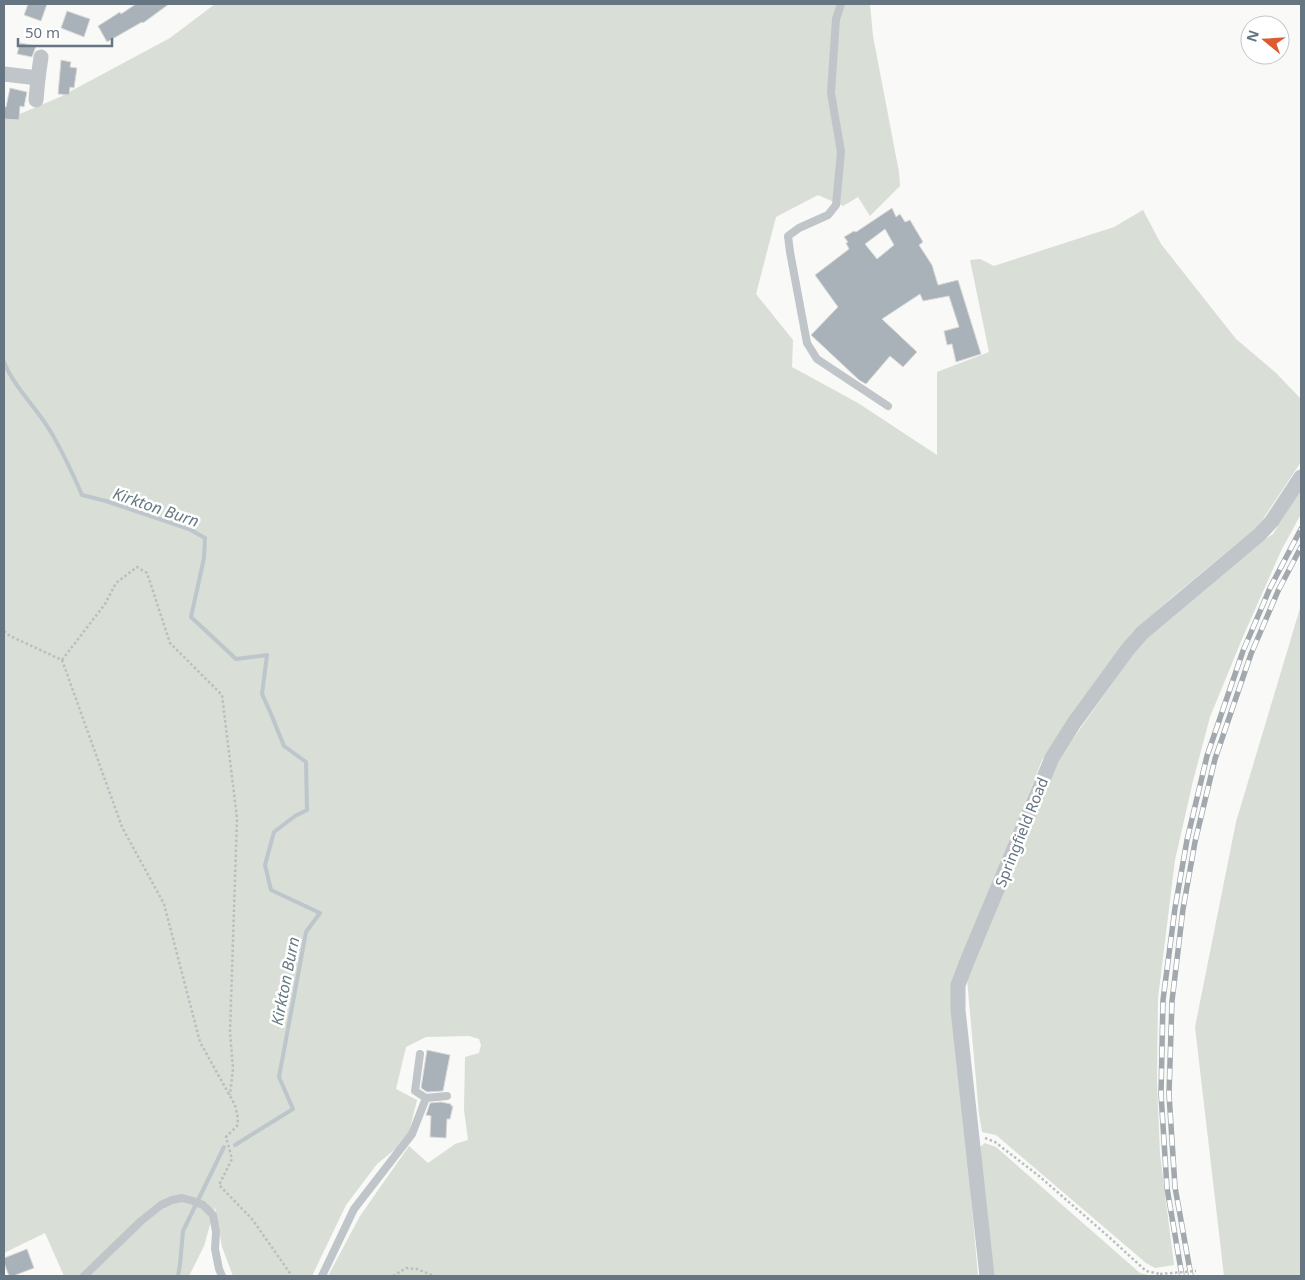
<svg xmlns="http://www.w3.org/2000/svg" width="1305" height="1280" font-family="'Noto Sans',sans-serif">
<rect width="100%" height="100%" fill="#f9f9f7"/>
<g fill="#d9ded6">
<path d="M 215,4 L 870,4 L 873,36 L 899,172 L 900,186 L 870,216 L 858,197 L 843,206 L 818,195 L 776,217 L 756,294 L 793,340 L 792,367 L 858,403 L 937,455 L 937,372 L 989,352 L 970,260 L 980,259 L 994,266 L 1114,227 L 1143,210 L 1161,244 L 1236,339 L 1276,373 L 1301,399 L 1301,462 L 1259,525 L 1170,599 L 1131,634 L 1042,760 L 981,915 L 952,980 L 978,1276 L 328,1276 L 360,1216 L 409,1146 L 428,1163 L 455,1144 L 468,1140 L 464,1110 L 465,1057 L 479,1053 L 481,1045 L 479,1039 L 469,1036 L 426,1037 L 406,1047 L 396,1089 L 417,1100 L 409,1132 L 404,1142 L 377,1164 L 346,1205 L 312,1276 L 233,1276 L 222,1247 L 215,1207 L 204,1246 L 189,1276 L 64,1276 L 45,1233 L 4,1253 L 4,119 L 8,119 L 60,97 L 170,38 Z"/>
<path d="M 1301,489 L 1301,514 L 1281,551 L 1242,639 L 1210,717 L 1193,781 L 1175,860 L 1158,998 L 1157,1082 L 1160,1154 L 1174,1265 L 1155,1268 L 1146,1263 L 996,1135 L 982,1132 L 979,1114 L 967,979 L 1052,772 L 1068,746 L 1143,640 L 1259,543 L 1273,534 Z"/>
<path d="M 1301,605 L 1301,1276 L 1224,1276 L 1195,1027 L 1236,822 Z"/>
<path d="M 985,1143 L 996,1147 L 1140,1273 L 1152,1276 L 993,1276 L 980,1147 Z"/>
</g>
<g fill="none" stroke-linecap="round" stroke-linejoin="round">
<g stroke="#bcc6cb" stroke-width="4">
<path d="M 4,362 C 14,387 35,406 49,429 C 62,450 72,472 82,495 L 106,501 L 189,529 L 205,538 L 204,558 L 191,617 L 236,659 L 267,655 L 262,694 L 271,714 L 284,746 L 306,762 L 307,810 L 295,816 L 274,832 L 265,865 L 271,890 L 320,913 L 306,932 L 279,1077 L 293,1109 L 235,1145"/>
<path d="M 178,1276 L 180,1264 L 183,1231 L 224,1147"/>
</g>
</g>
<g fill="#a9b2b8" stroke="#dbdbd9" fill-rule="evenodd">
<path d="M 28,4 L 47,4 L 41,21 L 24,15 Z"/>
<path d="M 136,4 L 169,4 L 143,23 L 142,22 L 107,42 L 98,26 L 120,12 L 121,14 Z"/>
<path d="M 67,11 L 90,19 L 84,37 L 61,28 Z"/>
<path d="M 20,43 L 36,46 L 32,57 L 17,54 Z"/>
<path d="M 61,60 L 71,62 L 70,67 L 77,68 L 74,88 L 70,87 L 69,95 L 58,94 Z"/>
<path d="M 10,88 L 27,92 L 24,107 L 20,106 L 19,120 L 4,119 L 4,107 L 6,107 Z"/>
<path d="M 892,208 L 896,217 L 900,214 L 905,222 L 910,220 L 923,242 L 919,245 L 932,265 L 938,285 L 958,280 L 981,354 L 956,362 L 952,344 L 947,345 L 944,331 L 959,327 L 949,296 L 923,301 L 920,294 L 882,319 L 917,352 L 903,367 L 890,356 L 866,384 L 859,380 L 811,335 L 838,307 L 815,275 L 849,249 L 846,243 L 848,242 L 844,237 L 854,231 L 856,232 ZM 885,229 L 894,245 L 877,259 L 865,244 Z"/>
<path d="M 427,1050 L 450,1055 L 443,1091 L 427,1092 L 421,1088 Z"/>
<path d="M 441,1102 L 451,1104 L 451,1106 L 453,1106 L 450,1119 L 447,1119 L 446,1138 L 430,1137 L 431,1116 L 426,1115 L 430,1103 Z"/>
<path d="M 27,1249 L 34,1268 L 13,1276 L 9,1276 L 4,1263 L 4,1258 Z"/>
</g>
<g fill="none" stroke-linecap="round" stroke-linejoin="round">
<g stroke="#bbbec1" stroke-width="2.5" stroke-dasharray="2.5 2.5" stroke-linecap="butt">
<path d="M 4,631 L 10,636 L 62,660 L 122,827 L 164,904 L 200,1042 L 235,1105 L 238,1119 L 237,1126 L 226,1137 L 232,1159 L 219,1185 L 252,1219 L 292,1276"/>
<path d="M 62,660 L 105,604 L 116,583 L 137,567 L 147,573 L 170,643 L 222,695 L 237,818 L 230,1032 L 233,1069 L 230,1095"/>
<path d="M 985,1138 L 995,1142 L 1039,1176 L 1109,1237 L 1146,1271 L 1160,1274"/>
<path d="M 393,1276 L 406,1268 L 417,1269 L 434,1276"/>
</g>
<g stroke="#c0c5c9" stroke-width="8">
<path d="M 841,4 L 836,19 L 831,93 L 841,152 L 836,205 L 828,215 L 799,228 L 788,236 L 790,252 L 807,343 L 817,359 L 888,406"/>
<path d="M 420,1054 L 415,1091 L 426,1098 L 447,1096"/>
<path d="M 84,1276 L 141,1221 L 161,1205 L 172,1200 L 182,1198 L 193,1201 L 203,1205 L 213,1215 L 216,1232 L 215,1249 L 219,1269 L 222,1276"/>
<path d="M 322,1276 L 354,1209 L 412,1134 L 426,1098"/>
</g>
<g stroke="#c0c5c9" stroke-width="15">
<path d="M 4,74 L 38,78 L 41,57"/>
<path d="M 36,100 L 38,78"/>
<path d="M 987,1276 L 958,1010 L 958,985 L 968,959 L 1052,758 L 1074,723 L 1128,649 L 1142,633 L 1260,534 L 1272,521 L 1301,477"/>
</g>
<defs>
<g id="rail">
<path d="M 1182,1276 L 1167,1188 L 1161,1094 L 1163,1000 L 1175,908 L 1187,840 L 1207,756 L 1243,651 L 1270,588 L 1301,529"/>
<path d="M 1191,1276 L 1175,1187 L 1169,1094 L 1172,1001 L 1183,909 L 1195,842 L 1215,759 L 1251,654 L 1278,591 L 1301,547"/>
</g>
</defs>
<use href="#rail" stroke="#a2a9ae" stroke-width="5.5"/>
<use href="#rail" stroke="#fff" stroke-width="4" stroke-dasharray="11" stroke-linecap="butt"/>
<path stroke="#bbbec1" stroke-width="2.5" stroke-dasharray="2.5 2.5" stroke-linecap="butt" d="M 1160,1274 L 1196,1271"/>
</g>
<g text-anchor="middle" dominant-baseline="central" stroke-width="5" stroke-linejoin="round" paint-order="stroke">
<g font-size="15" fill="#657581" stroke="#fff">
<text transform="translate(1021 832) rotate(-68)">Springfield Road</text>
</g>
<g font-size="16" font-style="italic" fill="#657a82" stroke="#fff">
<text transform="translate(156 507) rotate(19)">Kirkton Burn</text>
<text transform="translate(285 981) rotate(-79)">Kirkton Burn</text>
</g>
</g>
<rect width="1305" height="1280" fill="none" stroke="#657581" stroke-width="10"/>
<g transform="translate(1265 40) rotate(288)"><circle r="24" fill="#ffffff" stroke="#c1c8cd"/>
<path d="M0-4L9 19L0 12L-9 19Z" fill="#dd5b33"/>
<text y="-8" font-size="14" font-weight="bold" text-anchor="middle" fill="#657581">N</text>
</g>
<path d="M18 38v8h94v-8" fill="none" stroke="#657581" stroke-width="2.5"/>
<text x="25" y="38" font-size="15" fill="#657581" stroke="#ffffff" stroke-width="4" paint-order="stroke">50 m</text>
</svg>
